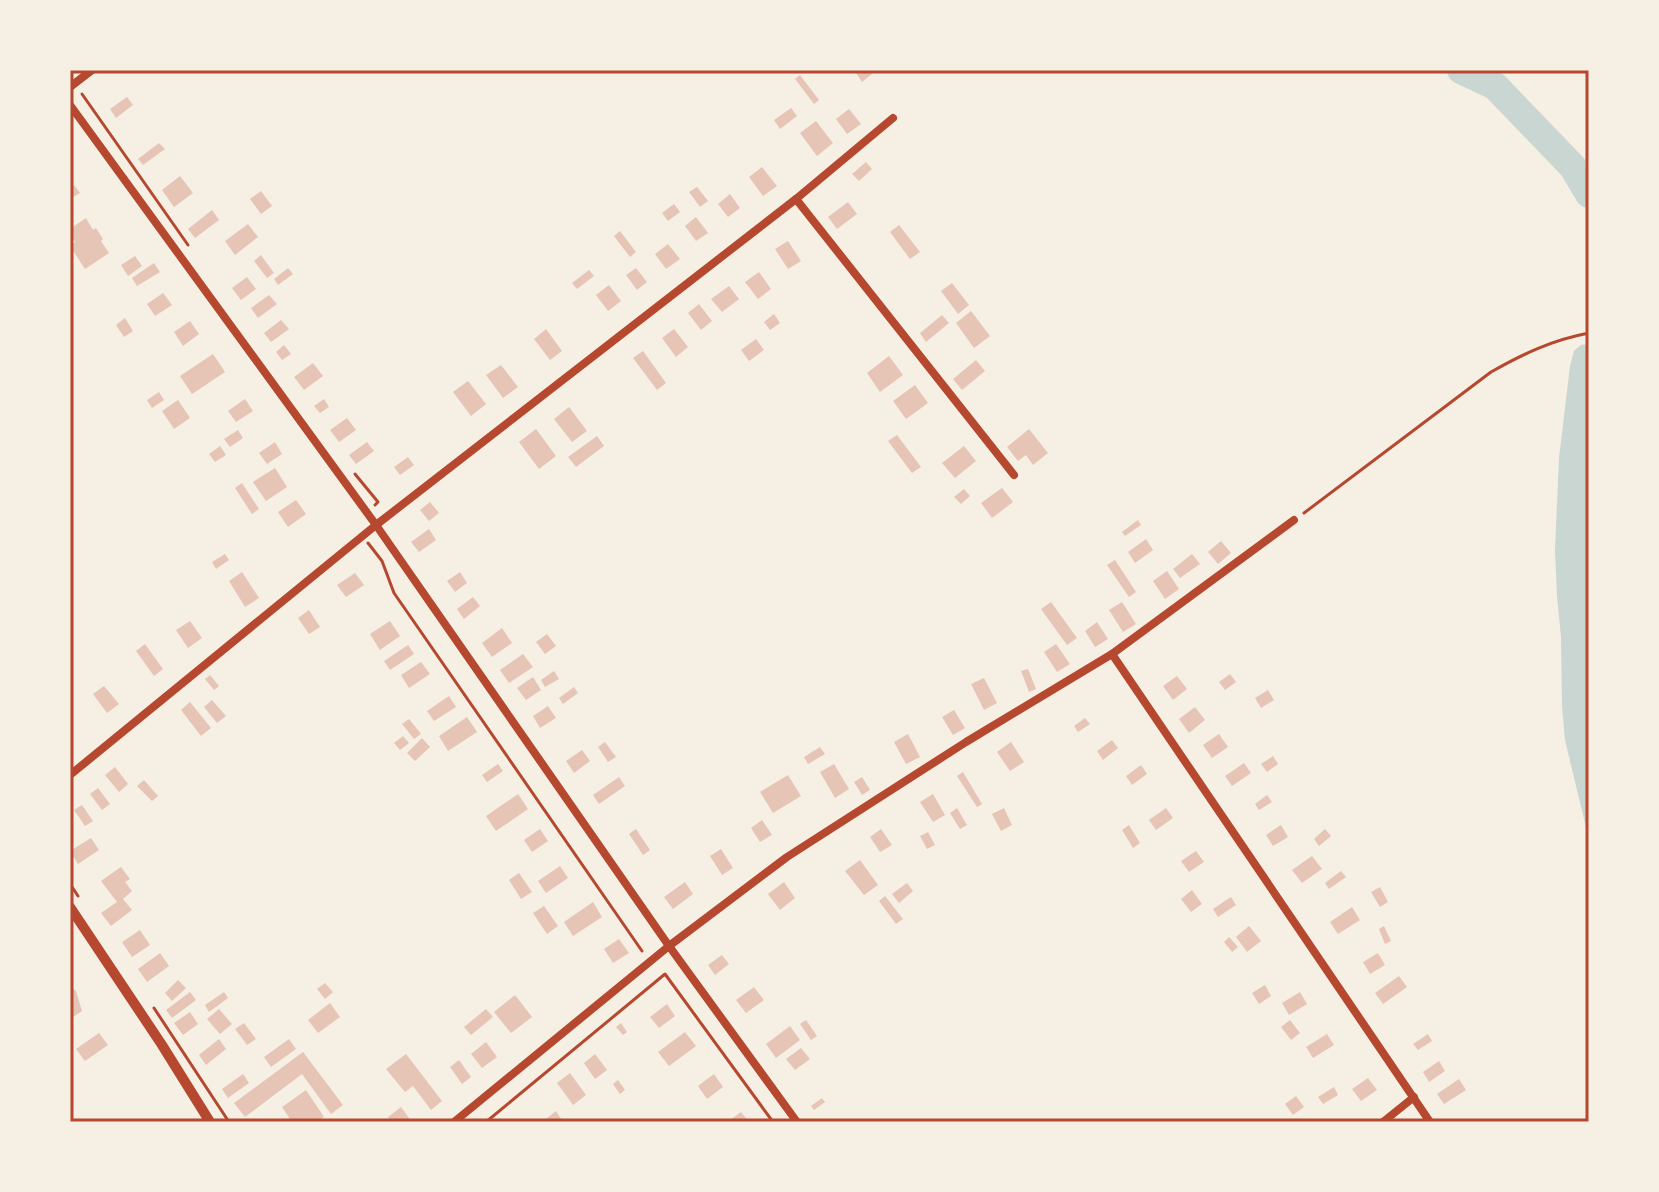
<svg xmlns="http://www.w3.org/2000/svg" width="1659" height="1192" font-family="'Sofia Sans Condensed',sans-serif">
<rect width="100%" height="100%" fill="#f6efe4"/>
<path fill="#c9d6d2" d="M 1589,344 L 1589,840 L 1565,740 L 1562,706 L 1561,637 L 1557,596 L 1555,551 L 1559,458 L 1570,366 L 1574,351 L 1581,345 Z"/>
<g fill="none" stroke-linecap="round" stroke-linejoin="round">
<path stroke="#c9d6d2" stroke-width="28" d="M 1461,70 L 1495,86 L 1573,167 L 1589,194"/>
</g>
<g fill="#e6c5b7">
<path d="M 854,70 L 869,70 L 872,74 L 862,82 Z"/>
<path d="M 800,75 L 819,100 L 814,104 L 795,79 Z"/>
<path d="M 127,97 L 133,105 L 116,118 L 110,109 Z"/>
<path d="M 791,108 L 797,116 L 780,129 L 774,120 Z"/>
<path d="M 849,109 L 861,124 L 847,134 L 836,119 Z"/>
<path d="M 816,121 L 833,143 L 817,156 L 800,133 Z"/>
<path d="M 159,143 L 165,149 L 143,165 L 138,159 Z"/>
<path d="M 866,162 L 872,169 L 859,181 L 852,174 Z"/>
<path d="M 762,167 L 777,186 L 763,196 L 749,177 Z"/>
<path d="M 180,176 L 193,193 L 174,207 L 162,190 Z"/>
<path d="M 74,185 L 80,193 L 70,199 L 70,188 Z"/>
<path d="M 697,187 L 708,201 L 700,207 L 689,192 Z"/>
<path d="M 261,191 L 272,206 L 261,214 L 250,199 Z"/>
<path d="M 730,194 L 740,208 L 728,217 L 718,204 Z"/>
<path d="M 848,202 L 857,214 L 837,229 L 828,217 Z"/>
<path d="M 674,204 L 680,212 L 668,221 L 662,213 Z"/>
<path d="M 212,210 L 219,220 L 195,238 L 188,229 Z"/>
<path d="M 696,217 L 708,233 L 696,241 L 685,226 Z"/>
<path d="M 86,218 L 93,230 L 96,228 L 103,239 L 101,241 L 109,253 L 85,269 L 70,246 L 75,242 L 70,234 L 70,229 Z"/>
<path d="M 248,224 L 258,237 L 235,255 L 225,241 Z"/>
<path d="M 899,225 L 920,252 L 910,259 L 890,232 Z"/>
<path d="M 620,231 L 636,252 L 630,257 L 614,236 Z"/>
<path d="M 788,241 L 801,261 L 788,269 L 775,249 Z"/>
<path d="M 668,244 L 680,259 L 666,269 L 655,254 Z"/>
<path d="M 261,255 L 274,273 L 267,278 L 254,261 Z"/>
<path d="M 135,256 L 142,266 L 128,276 L 121,265 Z"/>
<path d="M 154,263 L 160,272 L 137,286 L 132,278 Z"/>
<path d="M 288,268 L 293,274 L 278,285 L 274,279 Z"/>
<path d="M 636,268 L 647,282 L 637,290 L 626,275 Z"/>
<path d="M 589,270 L 594,276 L 577,289 L 572,283 Z"/>
<path d="M 759,272 L 771,289 L 758,299 L 745,282 Z"/>
<path d="M 247,277 L 256,289 L 241,300 L 232,288 Z"/>
<path d="M 952,283 L 969,305 L 958,314 L 941,291 Z"/>
<path d="M 609,285 L 621,301 L 608,311 L 596,295 Z"/>
<path d="M 729,286 L 739,299 L 722,312 L 711,299 Z"/>
<path d="M 163,293 L 172,305 L 155,316 L 147,304 Z"/>
<path d="M 269,295 L 277,304 L 258,318 L 251,308 Z"/>
<path d="M 699,304 L 712,321 L 701,330 L 688,313 Z"/>
<path d="M 971,311 L 990,336 L 974,348 L 956,323 Z"/>
<path d="M 774,314 L 780,323 L 770,330 L 764,322 Z"/>
<path d="M 942,315 L 949,323 L 926,342 L 920,333 Z"/>
<path d="M 125,318 L 133,331 L 124,337 L 116,325 Z"/>
<path d="M 281,320 L 289,329 L 271,342 L 264,333 Z"/>
<path d="M 190,321 L 199,334 L 183,346 L 174,332 Z"/>
<path d="M 546,329 L 562,351 L 550,360 L 534,339 Z"/>
<path d="M 674,329 L 688,347 L 676,357 L 662,338 Z"/>
<path d="M 756,339 L 764,350 L 749,361 L 741,350 Z"/>
<path d="M 284,345 L 291,354 L 282,360 L 276,352 Z"/>
<path d="M 643,351 L 666,383 L 657,390 L 633,358 Z"/>
<path d="M 213,354 L 225,372 L 192,394 L 180,376 Z"/>
<path d="M 889,356 L 903,375 L 880,392 L 867,373 Z"/>
<path d="M 976,360 L 985,371 L 962,390 L 953,379 Z"/>
<path d="M 313,363 L 323,376 L 304,390 L 294,377 Z"/>
<path d="M 501,365 L 518,387 L 503,398 L 486,375 Z"/>
<path d="M 468,381 L 486,404 L 471,416 L 453,392 Z"/>
<path d="M 915,385 L 928,403 L 906,419 L 893,401 Z"/>
<path d="M 159,392 L 164,400 L 152,408 L 147,400 Z"/>
<path d="M 245,399 L 253,411 L 236,422 L 228,411 Z"/>
<path d="M 324,399 L 329,407 L 320,413 L 314,406 Z"/>
<path d="M 178,400 L 190,418 L 174,429 L 162,411 Z"/>
<path d="M 569,407 L 587,431 L 572,442 L 554,419 Z"/>
<path d="M 347,418 L 356,430 L 339,442 L 330,430 Z"/>
<path d="M 536,429 L 556,456 L 539,469 L 519,442 Z"/>
<path d="M 1029,429 L 1048,453 L 1033,465 L 1026,455 L 1018,461 L 1007,447 Z"/>
<path d="M 238,430 L 243,438 L 230,447 L 224,439 Z"/>
<path d="M 897,435 L 921,467 L 912,473 L 888,441 Z"/>
<path d="M 597,436 L 604,446 L 576,467 L 568,457 Z"/>
<path d="M 275,442 L 282,454 L 267,464 L 259,453 Z"/>
<path d="M 367,442 L 374,451 L 356,464 L 349,455 Z"/>
<path d="M 220,446 L 226,455 L 215,462 L 209,454 Z"/>
<path d="M 964,446 L 976,461 L 955,478 L 942,463 Z"/>
<path d="M 408,457 L 414,465 L 400,475 L 394,467 Z"/>
<path d="M 275,468 L 287,487 L 266,501 L 253,482 Z"/>
<path d="M 242,483 L 259,509 L 252,514 L 235,488 Z"/>
<path d="M 1002,488 L 1013,502 L 992,518 L 981,503 Z"/>
<path d="M 964,489 L 970,496 L 961,504 L 954,497 Z"/>
<path d="M 296,500 L 306,514 L 288,527 L 278,512 Z"/>
<path d="M 430,502 L 439,513 L 429,521 L 420,510 Z"/>
<path d="M 1138,520 L 1141,525 L 1125,536 L 1122,532 Z"/>
<path d="M 429,529 L 436,540 L 419,552 L 411,542 Z"/>
<path d="M 1146,539 L 1153,550 L 1135,563 L 1128,552 Z"/>
<path d="M 1221,541 L 1231,553 L 1218,564 L 1208,552 Z"/>
<path d="M 225,554 L 229,560 L 216,569 L 212,562 Z"/>
<path d="M 1192,554 L 1200,564 L 1180,578 L 1173,569 Z"/>
<path d="M 1115,560 L 1136,592 L 1129,597 L 1107,565 Z"/>
<path d="M 1167,571 L 1179,589 L 1165,599 L 1153,581 Z"/>
<path d="M 242,572 L 259,598 L 245,607 L 229,581 Z"/>
<path d="M 460,572 L 467,583 L 455,592 L 447,581 Z"/>
<path d="M 355,573 L 364,585 L 346,597 L 337,585 Z"/>
<path d="M 473,597 L 480,606 L 464,619 L 457,609 Z"/>
<path d="M 1051,602 L 1077,638 L 1067,645 L 1041,609 Z"/>
<path d="M 1122,602 L 1136,624 L 1123,632 L 1109,610 Z"/>
<path d="M 309,610 L 320,627 L 309,634 L 298,618 Z"/>
<path d="M 190,621 L 202,638 L 188,648 L 176,630 Z"/>
<path d="M 390,621 L 400,636 L 380,650 L 370,634 Z"/>
<path d="M 1097,622 L 1108,639 L 1095,647 L 1085,631 Z"/>
<path d="M 502,628 L 512,643 L 492,657 L 482,643 Z"/>
<path d="M 547,634 L 556,646 L 545,654 L 536,642 Z"/>
<path d="M 145,644 L 163,669 L 154,676 L 136,651 Z"/>
<path d="M 1056,644 L 1070,664 L 1057,672 L 1044,652 Z"/>
<path d="M 408,645 L 414,654 L 390,670 L 384,661 Z"/>
<path d="M 523,654 L 533,667 L 509,683 L 500,670 Z"/>
<path d="M 421,662 L 430,674 L 409,688 L 401,675 Z"/>
<path d="M 1028,669 L 1036,689 L 1029,692 L 1021,671 Z"/>
<path d="M 554,671 L 559,679 L 545,687 L 541,680 Z"/>
<path d="M 1230,674 L 1236,682 L 1225,690 L 1219,682 Z"/>
<path d="M 210,675 L 219,686 L 214,690 L 205,679 Z"/>
<path d="M 1177,676 L 1187,689 L 1173,700 L 1163,686 Z"/>
<path d="M 533,677 L 541,690 L 526,700 L 517,688 Z"/>
<path d="M 984,678 L 997,703 L 984,710 L 971,684 Z"/>
<path d="M 104,686 L 119,704 L 107,713 L 93,694 Z"/>
<path d="M 574,687 L 578,693 L 563,704 L 559,698 Z"/>
<path d="M 1268,690 L 1274,700 L 1261,708 L 1255,698 Z"/>
<path d="M 449,696 L 456,707 L 434,721 L 427,711 Z"/>
<path d="M 212,700 L 226,716 L 217,723 L 204,707 Z"/>
<path d="M 190,702 L 211,728 L 201,736 L 181,710 Z"/>
<path d="M 548,706 L 556,718 L 540,728 L 533,716 Z"/>
<path d="M 1195,707 L 1205,720 L 1189,733 L 1179,719 Z"/>
<path d="M 954,710 L 965,728 L 953,735 L 942,717 Z"/>
<path d="M 467,717 L 477,732 L 448,751 L 439,736 Z"/>
<path d="M 1085,718 L 1090,724 L 1078,732 L 1074,726 Z"/>
<path d="M 409,719 L 421,734 L 414,739 L 402,724 Z"/>
<path d="M 908,734 L 920,757 L 906,764 L 894,742 Z"/>
<path d="M 1219,734 L 1228,747 L 1212,758 L 1203,745 Z"/>
<path d="M 403,736 L 409,743 L 400,750 L 394,743 Z"/>
<path d="M 422,738 L 430,747 L 415,761 L 407,753 Z"/>
<path d="M 1112,740 L 1118,748 L 1103,760 L 1097,751 Z"/>
<path d="M 605,742 L 616,757 L 608,762 L 598,747 Z"/>
<path d="M 1011,742 L 1024,762 L 1010,771 L 997,752 Z"/>
<path d="M 820,747 L 825,754 L 808,764 L 804,757 Z"/>
<path d="M 582,750 L 590,761 L 574,773 L 566,761 Z"/>
<path d="M 1273,756 L 1278,764 L 1267,772 L 1261,764 Z"/>
<path d="M 1244,763 L 1251,773 L 1232,786 L 1225,776 Z"/>
<path d="M 498,764 L 503,771 L 487,782 L 482,775 Z"/>
<path d="M 834,764 L 849,789 L 835,798 L 820,772 Z"/>
<path d="M 1141,765 L 1147,774 L 1132,785 L 1126,776 Z"/>
<path d="M 115,767 L 128,784 L 119,792 L 105,775 Z"/>
<path d="M 963,772 L 982,804 L 977,807 L 957,776 Z"/>
<path d="M 788,775 L 801,796 L 773,813 L 760,792 Z"/>
<path d="M 619,777 L 625,786 L 599,804 L 593,795 Z"/>
<path d="M 862,777 L 870,790 L 862,795 L 854,782 Z"/>
<path d="M 144,780 L 158,796 L 152,801 L 137,786 Z"/>
<path d="M 98,788 L 110,804 L 102,810 L 90,794 Z"/>
<path d="M 518,794 L 528,809 L 496,831 L 486,816 Z"/>
<path d="M 933,794 L 945,815 L 933,822 L 920,802 Z"/>
<path d="M 1267,795 L 1272,802 L 1259,810 L 1255,804 Z"/>
<path d="M 82,805 L 93,821 L 85,826 L 74,810 Z"/>
<path d="M 957,808 L 967,825 L 960,829 L 950,813 Z"/>
<path d="M 1004,808 L 1012,825 L 1001,831 L 992,814 Z"/>
<path d="M 1166,808 L 1173,818 L 1156,830 L 1149,820 Z"/>
<path d="M 762,820 L 772,835 L 760,842 L 751,828 Z"/>
<path d="M 1129,825 L 1140,843 L 1133,848 L 1122,830 Z"/>
<path d="M 1281,825 L 1288,837 L 1273,846 L 1266,835 Z"/>
<path d="M 540,829 L 548,841 L 532,852 L 524,840 Z"/>
<path d="M 636,829 L 650,850 L 643,855 L 629,834 Z"/>
<path d="M 881,829 L 892,845 L 880,852 L 870,837 Z"/>
<path d="M 1325,829 L 1331,836 L 1319,846 L 1314,839 Z"/>
<path d="M 928,832 L 935,845 L 927,849 L 920,836 Z"/>
<path d="M 91,838 L 99,850 L 78,864 L 70,851 Z"/>
<path d="M 721,849 L 733,868 L 722,875 L 710,856 Z"/>
<path d="M 1196,851 L 1204,862 L 1189,872 L 1181,861 Z"/>
<path d="M 1312,856 L 1322,869 L 1302,883 L 1292,870 Z"/>
<path d="M 860,860 L 878,885 L 864,895 L 845,871 Z"/>
<path d="M 560,866 L 568,878 L 546,893 L 538,881 Z"/>
<path d="M 121,867 L 130,879 L 125,882 L 132,891 L 123,899 L 132,910 L 111,926 L 101,913 L 117,902 L 101,881 Z"/>
<path d="M 1341,871 L 1346,877 L 1329,889 L 1325,883 Z"/>
<path d="M 519,873 L 532,892 L 521,899 L 509,880 Z"/>
<path d="M 685,882 L 693,894 L 673,909 L 664,897 Z"/>
<path d="M 784,882 L 795,898 L 780,910 L 768,894 Z"/>
<path d="M 907,883 L 913,891 L 899,903 L 892,894 Z"/>
<path d="M 1380,887 L 1388,902 L 1380,907 L 1371,892 Z"/>
<path d="M 1192,890 L 1202,904 L 1191,912 L 1181,899 Z"/>
<path d="M 885,896 L 903,919 L 896,924 L 879,901 Z"/>
<path d="M 1231,897 L 1236,905 L 1218,917 L 1213,909 Z"/>
<path d="M 593,902 L 602,917 L 573,936 L 564,922 Z"/>
<path d="M 544,906 L 558,926 L 547,934 L 533,913 Z"/>
<path d="M 1352,907 L 1360,920 L 1338,934 L 1330,922 Z"/>
<path d="M 1249,926 L 1261,941 L 1247,952 L 1236,937 Z"/>
<path d="M 1384,926 L 1391,941 L 1385,944 L 1379,929 Z"/>
<path d="M 140,930 L 150,945 L 132,957 L 122,942 Z"/>
<path d="M 1229,937 L 1238,947 L 1232,952 L 1224,942 Z"/>
<path d="M 619,939 L 629,953 L 613,963 L 604,949 Z"/>
<path d="M 160,953 L 169,966 L 147,982 L 138,969 Z"/>
<path d="M 1378,953 L 1385,965 L 1370,974 L 1363,962 Z"/>
<path d="M 722,955 L 729,964 L 715,975 L 708,965 Z"/>
<path d="M 1399,976 L 1407,987 L 1383,1004 L 1375,993 Z"/>
<path d="M 178,980 L 186,988 L 172,1001 L 165,993 Z"/>
<path d="M 325,983 L 333,992 L 325,999 L 317,989 Z"/>
<path d="M 1265,985 L 1271,996 L 1259,1004 L 1252,993 Z"/>
<path d="M 70,987 L 76,991 L 82,1011 L 70,1019 Z"/>
<path d="M 754,987 L 764,1000 L 746,1013 L 736,1000 Z"/>
<path d="M 190,992 L 196,1000 L 172,1018 L 166,1010 Z"/>
<path d="M 224,992 L 228,998 L 209,1012 L 205,1005 Z"/>
<path d="M 1300,992 L 1307,1004 L 1289,1015 L 1282,1003 Z"/>
<path d="M 515,995 L 532,1017 L 511,1033 L 494,1012 Z"/>
<path d="M 330,1003 L 340,1017 L 318,1033 L 308,1020 Z"/>
<path d="M 667,1004 L 675,1016 L 659,1028 L 650,1017 Z"/>
<path d="M 219,1009 L 232,1024 L 220,1034 L 207,1019 Z"/>
<path d="M 486,1009 L 493,1017 L 471,1035 L 464,1027 Z"/>
<path d="M 190,1012 L 198,1024 L 183,1035 L 174,1023 Z"/>
<path d="M 806,1020 L 817,1036 L 811,1040 L 800,1024 Z"/>
<path d="M 1290,1020 L 1300,1033 L 1291,1040 L 1281,1027 Z"/>
<path d="M 244,1023 L 256,1039 L 247,1045 L 235,1029 Z"/>
<path d="M 621,1023 L 627,1032 L 623,1035 L 616,1027 Z"/>
<path d="M 790,1026 L 800,1040 L 776,1058 L 766,1044 Z"/>
<path d="M 685,1032 L 696,1046 L 669,1066 L 658,1052 Z"/>
<path d="M 99,1033 L 108,1045 L 85,1061 L 76,1049 Z"/>
<path d="M 1327,1034 L 1334,1045 L 1313,1058 L 1306,1047 Z"/>
<path d="M 1428,1034 L 1432,1041 L 1418,1050 L 1413,1044 Z"/>
<path d="M 219,1039 L 226,1049 L 206,1065 L 199,1055 Z"/>
<path d="M 289,1039 L 296,1049 L 271,1067 L 264,1057 Z"/>
<path d="M 486,1042 L 497,1057 L 482,1068 L 471,1054 Z"/>
<path d="M 801,1048 L 810,1059 L 795,1070 L 786,1059 Z"/>
<path d="M 303,1052 L 343,1105 L 331,1114 L 302,1074 L 245,1117 L 234,1103 Z"/>
<path d="M 406,1054 L 442,1101 L 431,1110 L 413,1086 L 405,1092 L 386,1069 Z"/>
<path d="M 595,1054 L 607,1070 L 595,1079 L 584,1063 Z"/>
<path d="M 459,1060 L 471,1077 L 462,1084 L 450,1067 Z"/>
<path d="M 1439,1061 L 1445,1071 L 1429,1082 L 1423,1072 Z"/>
<path d="M 570,1073 L 586,1095 L 573,1105 L 557,1083 Z"/>
<path d="M 243,1074 L 249,1083 L 228,1098 L 222,1089 Z"/>
<path d="M 714,1074 L 723,1087 L 707,1099 L 698,1086 Z"/>
<path d="M 1368,1078 L 1377,1090 L 1361,1101 L 1352,1089 Z"/>
<path d="M 1459,1079 L 1466,1090 L 1444,1104 L 1437,1094 Z"/>
<path d="M 618,1080 L 625,1090 L 620,1094 L 613,1084 Z"/>
<path d="M 1334,1087 L 1338,1095 L 1323,1104 L 1318,1097 Z"/>
<path d="M 306,1090 L 324,1117 L 316,1122 L 292,1122 L 282,1107 Z"/>
<path d="M 1296,1096 L 1304,1107 L 1293,1115 L 1285,1104 Z"/>
<path d="M 822,1098 L 825,1102 L 814,1110 L 811,1106 Z"/>
<path d="M 401,1107 L 412,1122 L 391,1122 L 388,1117 Z"/>
<path d="M 556,1111 L 563,1122 L 542,1122 Z"/>
<path d="M 741,1112 L 749,1122 L 727,1122 Z"/>
</g>
<g fill="none" stroke-linecap="round" stroke-linejoin="round">
<g stroke="#b5482f" stroke-width="3">
<path d="M 82,94 L 188,245"/>
<path d="M 355,474 L 378,502 L 375,505"/>
<path d="M 1304,513 L 1491,372 C 1523,354 1552,340 1589,333"/>
<path d="M 368,543 L 382,561 L 394,593 L 642,951"/>
<path d="M 70,884 L 78,896"/>
<path d="M 154,1008 L 229,1122"/>
<path d="M 486,1122 L 665,974 L 773,1122"/>
</g>
<g stroke="#b5482f" stroke-width="8">
<path d="M 70,87 L 92,70"/>
<path d="M 70,105 L 376,525 L 669,946 L 797,1122"/>
<path d="M 796,199 L 1014,475"/>
<path d="M 1112,654 L 1430,1122"/>
<path d="M 70,775 L 376,525 L 796,199 L 893,118"/>
<path d="M 454,1122 L 669,946 L 787,857 L 966,742 L 1112,654 L 1294,520"/>
<path d="M 1383,1122 L 1414,1097"/>
</g>
<path stroke="#b5482f" stroke-width="10" d="M 70,907 L 162,1045 L 210,1122"/>
</g>
<rect width="1659" height="1192" fill="none" stroke="#f6efe4" stroke-width="144"/>
<rect x="72" y="72" width="1515" height="1048" fill="none" stroke="#b5482f" stroke-width="3"/>
</svg>
